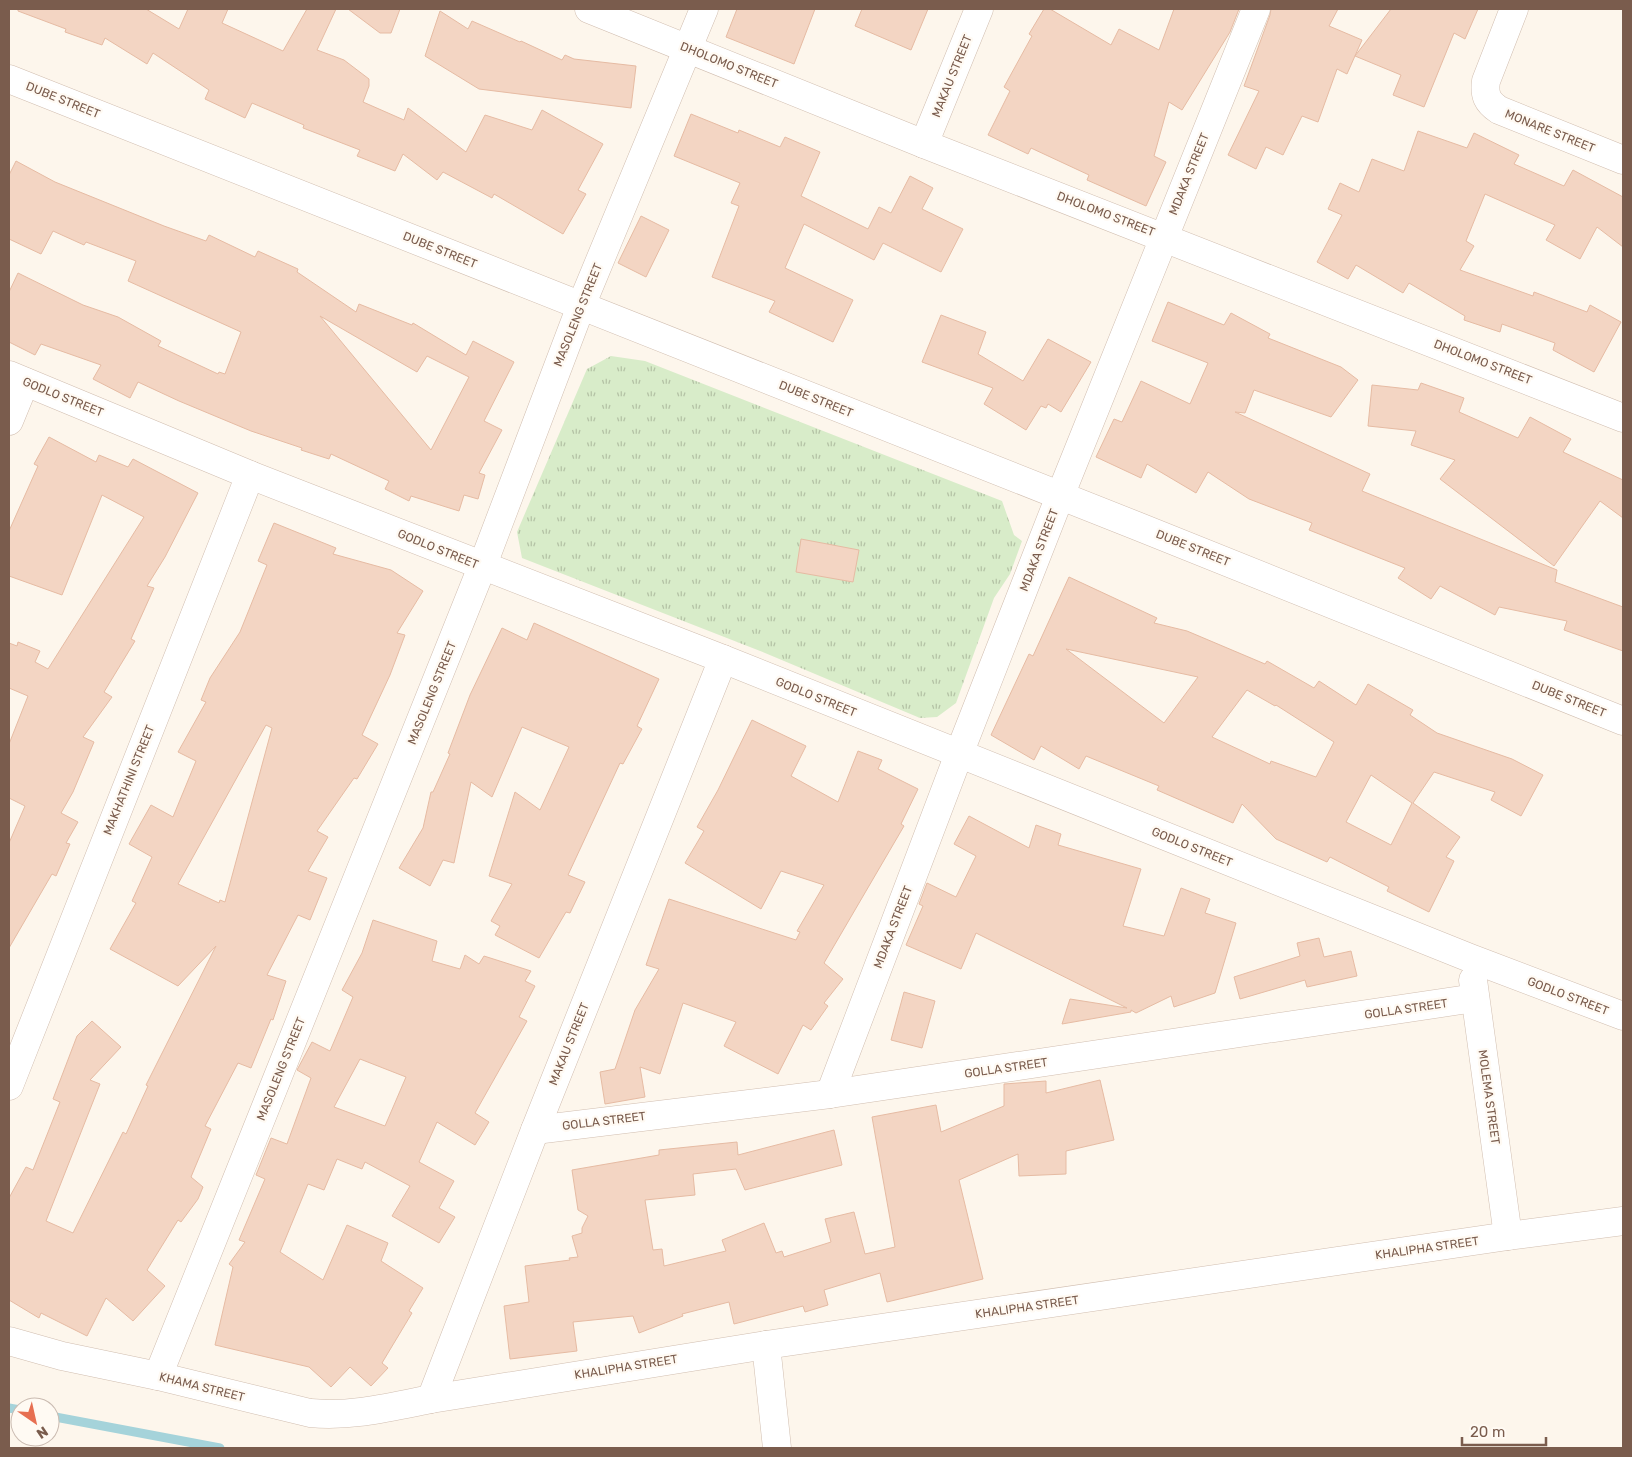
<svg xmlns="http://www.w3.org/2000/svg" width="1632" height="1457" font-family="Rubik,sans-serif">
<defs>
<pattern id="park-tufts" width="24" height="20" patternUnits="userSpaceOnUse" patternTransform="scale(1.25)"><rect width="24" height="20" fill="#d8ecc9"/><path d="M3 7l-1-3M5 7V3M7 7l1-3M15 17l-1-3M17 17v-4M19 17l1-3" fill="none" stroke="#b4c2a5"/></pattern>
</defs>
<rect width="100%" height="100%" fill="#fdf6ec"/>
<path fill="url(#park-tufts)" d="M 611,356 L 645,361 L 1002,501 L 1014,535 L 1022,541 L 1010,574 L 994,598 L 956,703 L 937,717 L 920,718 L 765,653 L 522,558 L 517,532 L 587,369 Z"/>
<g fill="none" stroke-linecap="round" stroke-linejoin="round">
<g stroke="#a5d3da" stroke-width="9">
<path d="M 9,1408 L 20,1410"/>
<path d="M 50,1416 L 220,1448"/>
</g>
</g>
<g fill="#f3d5c3" stroke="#e6bba3" fill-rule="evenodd">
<path d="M 18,9 L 146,9 L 179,29 L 188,9 L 228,9 L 222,23 L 283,51 L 307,9 L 336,9 L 317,50 L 344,60 L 369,79 L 369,86 L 363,102 L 404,120 L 408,108 L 466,152 L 485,115 L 532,130 L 542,110 L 603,144 L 578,190 L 586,194 L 563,234 L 494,194 L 492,198 L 443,172 L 437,180 L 403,154 L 395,171 L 357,156 L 360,150 L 303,128 L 304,125 L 252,103 L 245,118 L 205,99 L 209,90 L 153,53 L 147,64 L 105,38 L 102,45 L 65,32 L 66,29 L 18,11 Z"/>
<path d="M 348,9 L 400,9 L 391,33 L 380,33 Z"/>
<path d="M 737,9 L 815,9 L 794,64 L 726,37 Z"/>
<path d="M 862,9 L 928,9 L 911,50 L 855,26 Z"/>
<path d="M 1044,9 L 1050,9 L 1111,45 L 1119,29 L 1159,50 L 1174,9 L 1239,9 L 1230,32 L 1182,110 L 1169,102 L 1154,156 L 1166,162 L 1146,206 L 1087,180 L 1089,175 L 1031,148 L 1028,154 L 988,135 L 1010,91 L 1004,87 L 1032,36 L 1029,34 Z"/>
<path d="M 1271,9 L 1338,9 L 1329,26 L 1362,40 L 1347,74 L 1337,69 L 1318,122 L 1302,116 L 1283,155 L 1266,147 L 1256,169 L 1228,155 L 1259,91 L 1244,86 L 1270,15 Z"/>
<path d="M 1391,9 L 1478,9 L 1465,39 L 1454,33 L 1424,107 L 1393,95 L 1401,75 L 1355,56 Z"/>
<path d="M 440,11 L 468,29 L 472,21 L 520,42 L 521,41 L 562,60 L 565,55 L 574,59 L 636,66 L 631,108 L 479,89 L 425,56 Z"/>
<path d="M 691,114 L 738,133 L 739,130 L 780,147 L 785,137 L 820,152 L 801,196 L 868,229 L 879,207 L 891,213 L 910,176 L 933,188 L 922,209 L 963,229 L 941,272 L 883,243 L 874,260 L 804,224 L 785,268 L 853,300 L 833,342 L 769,312 L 775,301 L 712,277 L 739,206 L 731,203 L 740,183 L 674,156 Z"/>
<path d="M 1418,131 L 1467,148 L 1474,133 L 1519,155 L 1514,164 L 1564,186 L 1573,170 L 1623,197 L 1623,247 L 1597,227 L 1580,259 L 1546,240 L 1555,225 L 1485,194 L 1466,241 L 1474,246 L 1460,270 L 1533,296 L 1534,292 L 1587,312 L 1590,305 L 1621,322 L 1594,372 L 1553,350 L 1555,343 L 1502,324 L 1500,332 L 1464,320 L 1465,316 L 1409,283 L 1403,293 L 1356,265 L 1348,279 L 1317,262 L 1342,215 L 1328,209 L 1340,183 L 1359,192 L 1372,159 L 1404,171 Z"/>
<path d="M 16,161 L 55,182 L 164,226 L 206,241 L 209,235 L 255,257 L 258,251 L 298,269 L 297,272 L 356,312 L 359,304 L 412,325 L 413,323 L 466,355 L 473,341 L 514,362 L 484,421 L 502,430 L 479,473 L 485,475 L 478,499 L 464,495 L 459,511 L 411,496 L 409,501 L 385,489 L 389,481 L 331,454 L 329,459 L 301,450 L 302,448 L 251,431 L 179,401 L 138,382 L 130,398 L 93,379 L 101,365 L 41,344 L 35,355 L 9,342 L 9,292 L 18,273 L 83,305 L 118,317 L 161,341 L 158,346 L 218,374 L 219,372 L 225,374 L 241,332 L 128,281 L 136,261 L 86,242 L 84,245 L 53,231 L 41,254 L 9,239 L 9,175 ZM 320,316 L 417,372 L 427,356 L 469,377 L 431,450 Z"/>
<path d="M 641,216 L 669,230 L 646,277 L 618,263 Z"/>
<path d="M 1168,302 L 1224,325 L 1231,313 L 1270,334 L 1268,338 L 1341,367 L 1358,380 L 1331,417 L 1254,390 L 1245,413 L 1235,412 L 1370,474 L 1362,491 L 1557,570 L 1555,582 L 1623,607 L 1623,651 L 1564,630 L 1567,621 L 1499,607 L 1495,615 L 1440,586 L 1431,599 L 1398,578 L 1405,568 L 1309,530 L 1312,523 L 1249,499 L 1208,472 L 1196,493 L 1147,464 L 1141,478 L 1096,457 L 1114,419 L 1122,422 L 1141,381 L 1190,404 L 1208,363 L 1152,341 Z"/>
<path d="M 941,315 L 986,332 L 978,354 L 1023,381 L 1048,339 L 1091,362 L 1061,412 L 1048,404 L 1046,408 L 1041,406 L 1026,430 L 984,404 L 993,388 L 922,362 Z"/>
<path d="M 1421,383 L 1464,398 L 1459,412 L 1518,438 L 1530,417 L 1571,439 L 1563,452 L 1623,480 L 1623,518 L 1600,501 L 1554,566 L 1440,479 L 1455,460 L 1411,445 L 1416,431 L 1368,426 L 1372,385 L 1418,390 Z"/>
<path d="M 49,437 L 96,462 L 99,455 L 128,467 L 133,459 L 198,493 L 165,557 L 147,586 L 154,588 L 131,639 L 135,641 L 104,692 L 112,697 L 83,737 L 94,742 L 73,792 L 61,813 L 78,822 L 66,843 L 70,844 L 56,876 L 52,874 L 9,948 L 9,843 L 25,806 L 9,798 L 9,744 L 28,696 L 9,688 L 9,643 L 17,646 L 18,642 L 40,651 L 35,662 L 48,669 L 144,517 L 102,495 L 62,595 L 9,576 L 9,531 L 38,466 L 34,464 Z"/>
<path d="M 274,523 L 336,548 L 333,554 L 391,570 L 423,591 L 397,633 L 405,635 L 390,675 L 362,735 L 378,744 L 357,779 L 354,778 L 317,831 L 328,837 L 308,871 L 327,878 L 310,920 L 298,915 L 267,975 L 286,981 L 273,1020 L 271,1019 L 251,1068 L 238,1063 L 205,1126 L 211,1129 L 191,1177 L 203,1187 L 198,1199 L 181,1222 L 178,1220 L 147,1270 L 165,1286 L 133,1321 L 106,1298 L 87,1336 L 41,1313 L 39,1318 L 9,1300 L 9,1198 L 26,1167 L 33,1170 L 60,1102 L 53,1099 L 77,1036 L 92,1021 L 121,1047 L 90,1080 L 100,1084 L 46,1221 L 73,1233 L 123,1132 L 126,1134 L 148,1086 L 146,1085 L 216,946 L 178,986 L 110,949 L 136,903 L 132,901 L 152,857 L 129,844 L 151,805 L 173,817 L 196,761 L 178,752 L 206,702 L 201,700 L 210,678 L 240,632 L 267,565 L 258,561 ZM 266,725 L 272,728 L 225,902 L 220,900 L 219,903 L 178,884 Z"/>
<path d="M 801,539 L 859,550 L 853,582 L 796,572 Z"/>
<path d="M 1069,577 L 1157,618 L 1154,623 L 1187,631 L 1265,664 L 1267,661 L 1314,688 L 1319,681 L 1356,705 L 1368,684 L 1413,710 L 1410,715 L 1437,733 L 1512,759 L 1543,775 L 1521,816 L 1491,800 L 1495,792 L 1434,772 L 1413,803 L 1460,837 L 1446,857 L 1454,861 L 1429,912 L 1387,891 L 1389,887 L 1330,857 L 1327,862 L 1276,839 L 1242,804 L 1233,823 L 1157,790 L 1159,786 L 1086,756 L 1079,769 L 1041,746 L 1034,760 L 991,735 L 1029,654 L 1033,656 ZM 1066,649 L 1198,677 L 1164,723 ZM 1247,690 L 1275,706 L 1276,705 L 1334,742 L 1316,777 L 1271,761 L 1270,764 L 1212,737 ZM 1371,775 L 1412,803 L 1391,845 L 1346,822 Z"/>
<path d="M 534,623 L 659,679 L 637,726 L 642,729 L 623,764 L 620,763 L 568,875 L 585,882 L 570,913 L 566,912 L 539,958 L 495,935 L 500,926 L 491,921 L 512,884 L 489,876 L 515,792 L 540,810 L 569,747 L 522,727 L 492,797 L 471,782 L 454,863 L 443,860 L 430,886 L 399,868 L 423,828 L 431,792 L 433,792 L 450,754 L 448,753 L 470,695 L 502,628 L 527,640 Z"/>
<path d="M 752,720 L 806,746 L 791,776 L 838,802 L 858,751 L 882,760 L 878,769 L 918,789 L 901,824 L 904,826 L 824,963 L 843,979 L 824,1003 L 828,1006 L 811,1030 L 803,1025 L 778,1074 L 724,1046 L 736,1022 L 683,1003 L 660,1074 L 640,1067 L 645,1097 L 605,1104 L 600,1072 L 615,1069 L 635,1010 L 659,969 L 646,965 L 669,899 L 796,940 L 800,932 L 797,931 L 824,885 L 781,871 L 761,909 L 685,863 L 704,831 L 697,827 L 718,790 Z"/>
<path d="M 969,816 L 1029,848 L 1036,825 L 1061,834 L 1058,845 L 1141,869 L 1123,926 L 1164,936 L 1181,888 L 1210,899 L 1205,913 L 1236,923 L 1215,993 L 1174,1007 L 1171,996 L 1136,1013 L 1131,1010 L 1131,1012 L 1062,1024 L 1070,999 L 1127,1008 L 976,933 L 961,969 L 906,945 L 923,906 L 919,904 L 927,883 L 956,897 L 976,856 L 954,844 Z"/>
<path d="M 373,920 L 437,941 L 432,961 L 460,969 L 465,955 L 479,964 L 484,956 L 531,971 L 525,981 L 535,986 L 519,1017 L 527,1021 L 475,1113 L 489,1122 L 475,1145 L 437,1122 L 419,1162 L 454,1181 L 439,1208 L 455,1217 L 439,1243 L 392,1216 L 410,1186 L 365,1162 L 362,1169 L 337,1159 L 324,1190 L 308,1184 L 280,1252 L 323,1280 L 347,1225 L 388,1243 L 381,1261 L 423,1288 L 409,1311 L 412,1313 L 382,1363 L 388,1368 L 371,1386 L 350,1367 L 331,1387 L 309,1367 L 215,1345 L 233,1267 L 229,1264 L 245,1242 L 239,1240 L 265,1179 L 256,1175 L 271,1138 L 287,1144 L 311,1078 L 297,1070 L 312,1042 L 330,1051 L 353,997 L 342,990 L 362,953 ZM 360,1059 L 406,1077 L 385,1126 L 334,1107 Z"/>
<path d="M 1319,938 L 1324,957 L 1351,951 L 1357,976 L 1307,987 L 1305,980 L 1240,999 L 1234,977 L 1300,956 L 1297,943 Z"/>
<path d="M 904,992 L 935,1001 L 922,1048 L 891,1040 Z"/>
<path d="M 1100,1080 L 1114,1140 L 1066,1151 L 1066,1174 L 1019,1176 L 1018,1154 L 959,1180 L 983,1279 L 887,1302 L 880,1273 L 824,1290 L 828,1305 L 805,1312 L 803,1306 L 734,1324 L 729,1302 L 682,1314 L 683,1316 L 639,1333 L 633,1316 L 573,1322 L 577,1351 L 510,1359 L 504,1306 L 529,1302 L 525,1266 L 570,1260 L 569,1258 L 578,1257 L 572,1236 L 582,1233 L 582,1228 L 588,1216 L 578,1210 L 572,1170 L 659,1155 L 659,1150 L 737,1142 L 738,1155 L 834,1130 L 842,1165 L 745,1190 L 736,1169 L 693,1174 L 695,1195 L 645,1200 L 653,1250 L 662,1249 L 664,1266 L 726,1251 L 722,1240 L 764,1223 L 776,1253 L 782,1251 L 784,1257 L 831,1242 L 825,1219 L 854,1212 L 865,1254 L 895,1247 L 872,1117 L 936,1105 L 941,1132 L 1004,1106 L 1004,1084 L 1046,1081 L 1046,1093 Z"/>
</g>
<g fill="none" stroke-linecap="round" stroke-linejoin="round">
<defs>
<g id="minor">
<path d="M 589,9 L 924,144 L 1623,418"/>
<path d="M 1514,9 L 1486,81 C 1484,95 1487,102 1499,110 L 1623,160"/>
<path d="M 924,144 L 979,9"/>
<path d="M 9,375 L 250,475 L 723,659 L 1470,958 L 1623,1016"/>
<path d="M 9,421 L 25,382"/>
<path d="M 1473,980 L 1508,1236"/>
<path d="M 9,1086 L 250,475"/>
<path d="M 830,1094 L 959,754 L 1060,496 L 1256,9"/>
<path d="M 535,1130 L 830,1094 L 1475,998"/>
<path d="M 9,1341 L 62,1356 L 158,1376 L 310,1413 C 351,1417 391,1407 431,1399 L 535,1130 L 723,659"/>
<path d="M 766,1345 L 777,1448"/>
<path d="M 158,1376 L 482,567 L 581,306 L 704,9"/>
<path d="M 431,1399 L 766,1345 L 1508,1236 L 1623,1221"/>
</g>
<path id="tertiary" d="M 9,79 L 1137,526 L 1623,721"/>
</defs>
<use href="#minor" stroke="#d1beb0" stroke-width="29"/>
<use href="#tertiary" stroke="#d1beb0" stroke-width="29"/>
<use href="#minor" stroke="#fff" stroke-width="28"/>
<use href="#tertiary" stroke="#fff" stroke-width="28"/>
</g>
<g text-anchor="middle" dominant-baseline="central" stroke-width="4.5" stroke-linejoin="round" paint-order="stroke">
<g font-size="12" fill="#7a5c4d" stroke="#fffaf3">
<text transform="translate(729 65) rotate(22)">DHOLOMO STREET</text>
<text transform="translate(952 76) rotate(-68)">MAKAU STREET</text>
<text transform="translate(63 100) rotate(22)">DUBE STREET</text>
<text transform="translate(1550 131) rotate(22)">MONARE STREET</text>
<text transform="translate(1189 174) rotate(-68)">MDAKA STREET</text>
<text transform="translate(1106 214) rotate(21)">DHOLOMO STREET</text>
<text transform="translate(440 250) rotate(22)">DUBE STREET</text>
<text transform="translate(578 315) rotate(-68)">MASOLENG STREET</text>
<text transform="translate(1483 362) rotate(21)">DHOLOMO STREET</text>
<text transform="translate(63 397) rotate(22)">GODLO STREET</text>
<text transform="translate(816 399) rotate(22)">DUBE STREET</text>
<text transform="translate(1193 548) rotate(22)">DUBE STREET</text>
<text transform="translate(438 549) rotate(22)">GODLO STREET</text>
<text transform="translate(1039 550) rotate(-69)">MDAKA STREET</text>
<text transform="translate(432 693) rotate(-68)">MASOLENG STREET</text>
<text transform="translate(816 697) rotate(22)">GODLO STREET</text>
<text transform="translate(1569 699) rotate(22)">DUBE STREET</text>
<text transform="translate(129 780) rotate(-68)">MAKHATHINI STREET</text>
<text transform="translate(1192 847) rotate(22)">GODLO STREET</text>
<text transform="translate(893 927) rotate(-69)">MDAKA STREET</text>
<text transform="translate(1568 996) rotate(21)">GODLO STREET</text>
<text transform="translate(1406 1009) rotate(-8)">GOLLA STREET</text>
<text transform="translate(569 1044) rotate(-68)">MAKAU STREET</text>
<text transform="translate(1006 1068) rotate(-8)">GOLLA STREET</text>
<text transform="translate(281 1069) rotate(-68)">MASOLENG STREET</text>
<text transform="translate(1489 1097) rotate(82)">MOLEMA STREET</text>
<text transform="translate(604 1121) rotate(-7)">GOLLA STREET</text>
<text transform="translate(1427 1248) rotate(-8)">KHALIPHA STREET</text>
<text transform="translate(1027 1307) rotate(-8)">KHALIPHA STREET</text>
<text transform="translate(626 1367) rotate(-9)">KHALIPHA STREET</text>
<text transform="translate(202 1387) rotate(14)">KHAMA STREET</text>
</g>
</g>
<rect width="1632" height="1457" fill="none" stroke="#7a5c4d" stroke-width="20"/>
<g transform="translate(35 1422) rotate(146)"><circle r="24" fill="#fffaf3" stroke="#cabbb1"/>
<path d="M0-4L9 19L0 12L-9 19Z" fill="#e76f51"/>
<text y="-8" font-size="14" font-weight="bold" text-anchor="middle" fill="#7a5c4d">N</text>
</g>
<path d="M1462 1437v8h84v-8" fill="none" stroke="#7a5c4d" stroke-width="2.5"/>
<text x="1470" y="1437" font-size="15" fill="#7a5c4d" stroke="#fffaf3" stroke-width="4" paint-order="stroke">20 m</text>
</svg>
